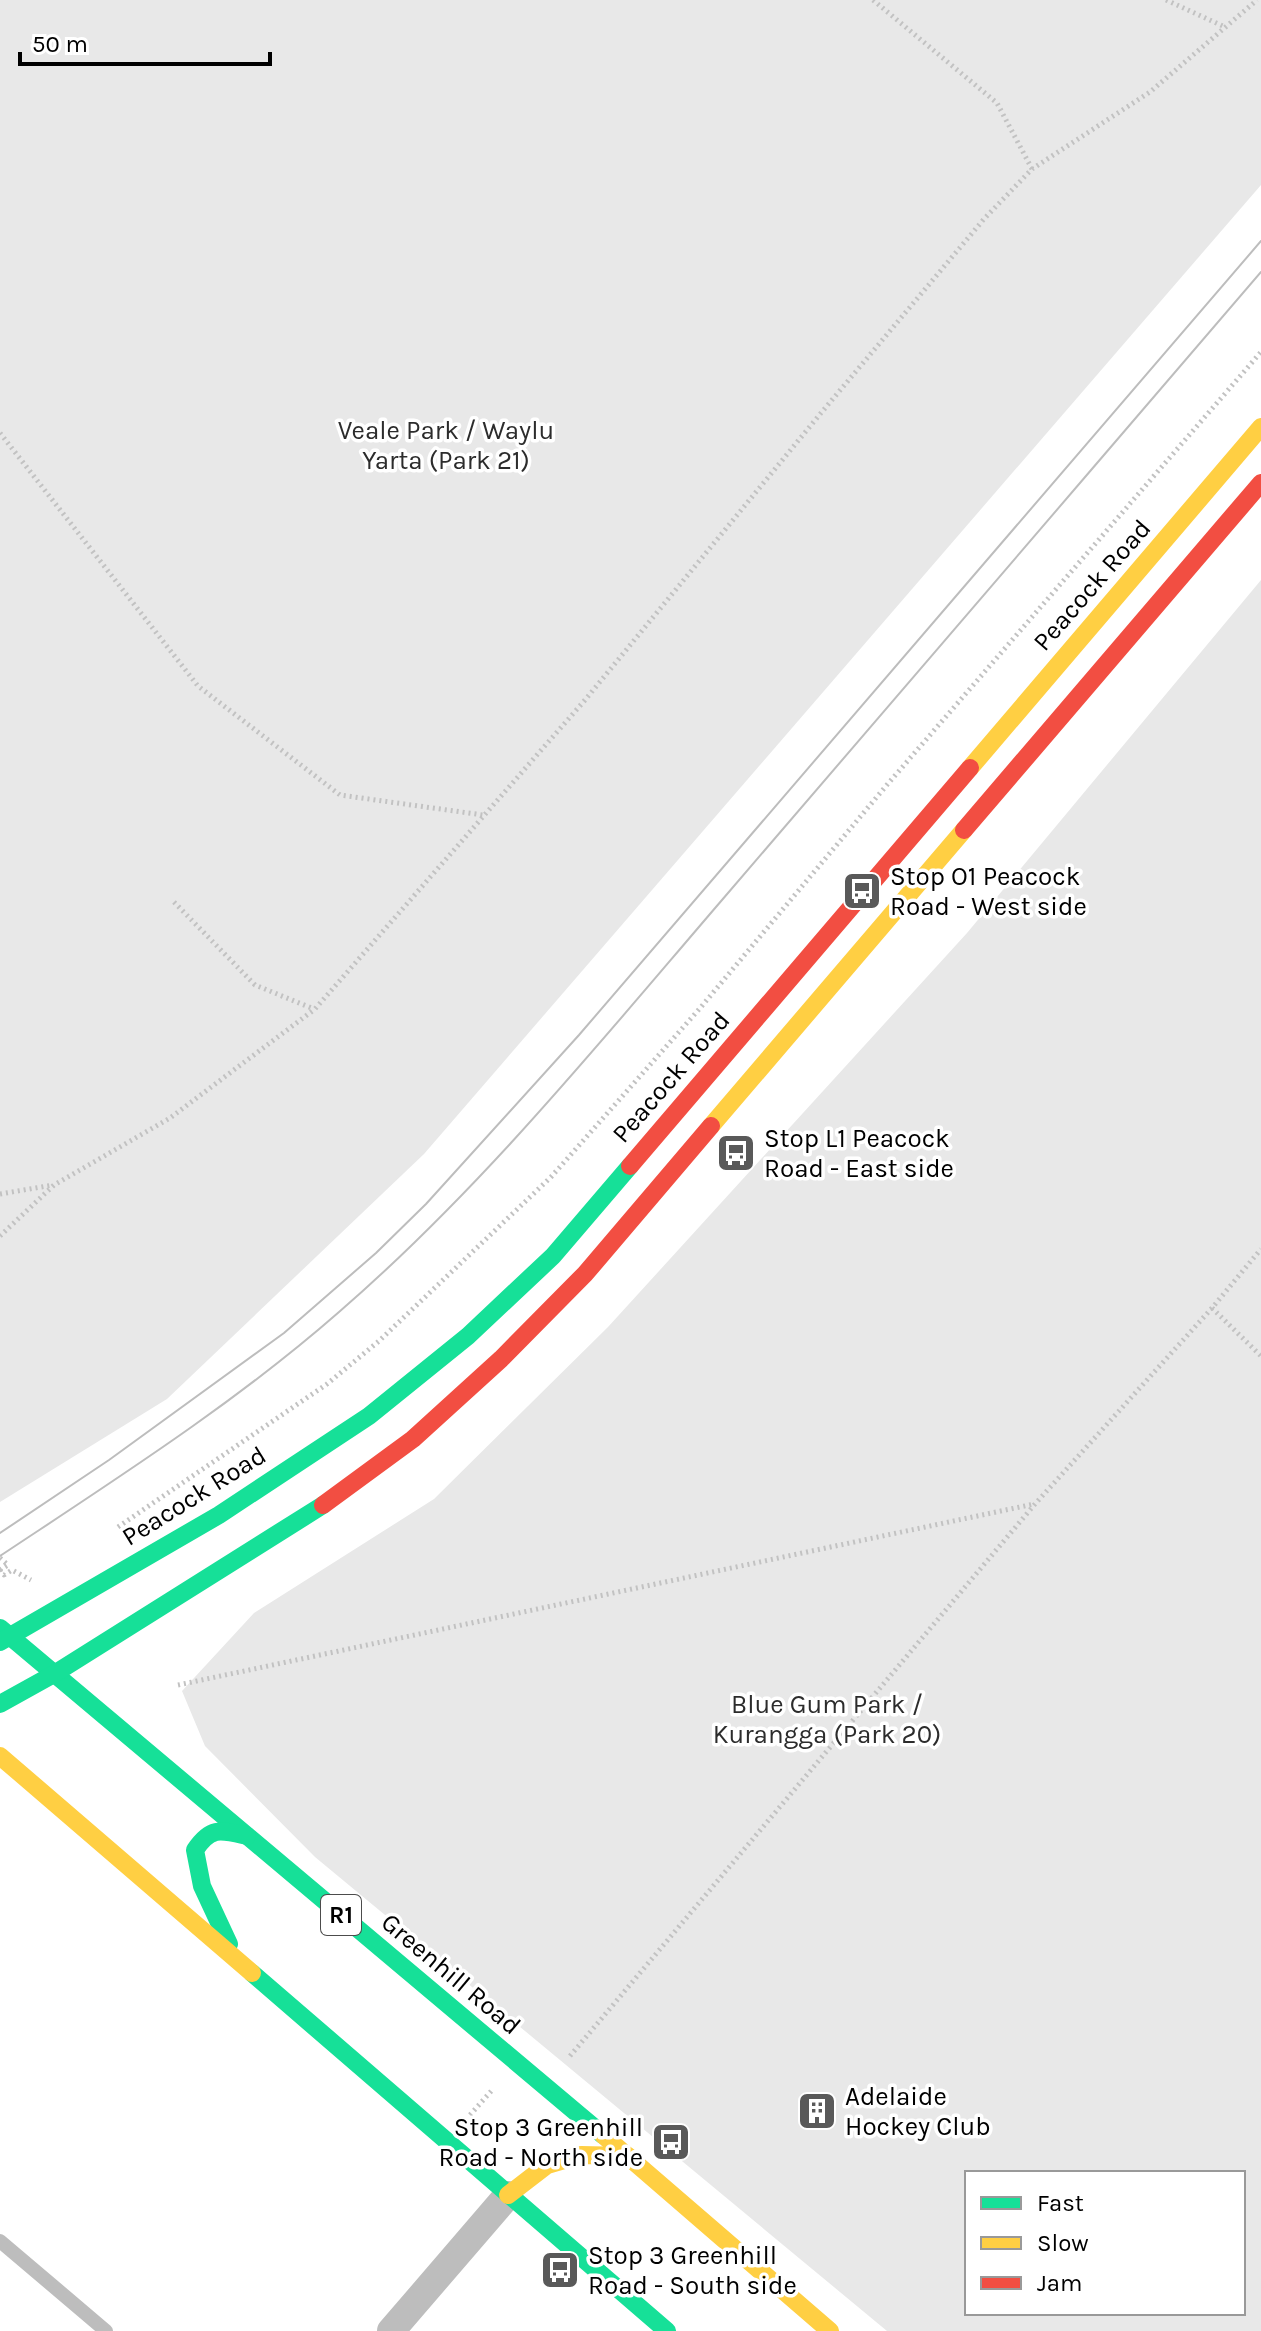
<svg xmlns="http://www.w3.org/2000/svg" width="1261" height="2331" font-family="Karla,sans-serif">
<rect width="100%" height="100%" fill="#fff"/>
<g fill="#e8e8e8" fill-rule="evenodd">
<path d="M 0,0 L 1261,0 L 1261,185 L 424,1154 L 167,1399 L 0,1502 Z"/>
<path d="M 1261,580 L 1261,2331 L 887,2331 L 315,1857 L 205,1746 L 182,1691 L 254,1613 L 434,1499 L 608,1327 L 967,933 ZM 967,2173 L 1243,2173 L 1243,2313 L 967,2313 Z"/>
</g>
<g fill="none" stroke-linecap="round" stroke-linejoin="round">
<g stroke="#c2c2c2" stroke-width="5" stroke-dasharray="2 4" stroke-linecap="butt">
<path d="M 873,0 L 997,103 L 1032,169"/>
<path d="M 1166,0 L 1225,27"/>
<path d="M 0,433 L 198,686 L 340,795 L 483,815"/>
<path d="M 174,902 L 255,985 L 314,1009"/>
<path d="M 0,1194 L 53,1185"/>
<path d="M 0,1236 L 54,1185 L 170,1118 L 315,1009 L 585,700 L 821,413 L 984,219 L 1032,169 L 1150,92 L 1257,0"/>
<path d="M 1212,1308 L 1261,1356"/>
<path d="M 118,1527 L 327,1384 L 379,1341 L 551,1177 L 701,1007 L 886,786 L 1261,352"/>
<path d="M 0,1558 L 8,1565 L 0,1570"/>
<path d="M 0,1570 L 4,1575 L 12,1570 L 31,1580"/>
<path d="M 178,1685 L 1034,1504"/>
<path d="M 570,2056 L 1035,1504 L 1212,1308 L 1261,1249"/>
<path d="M 470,2115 L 493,2089"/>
</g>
<path stroke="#bdbdbd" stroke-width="14" d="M 0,2241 L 106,2331"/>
<path stroke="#bdbdbd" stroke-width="28" d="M 391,2331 L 508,2195"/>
<g stroke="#16e098" stroke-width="18">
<path d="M 0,1628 L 603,2135"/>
<path d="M 0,1642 L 219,1515 L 369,1416 L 468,1336 L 553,1256 L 630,1166"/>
<path d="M 0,1704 L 54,1674 L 323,1505"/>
<path d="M 229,1944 L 202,1886 L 195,1850 C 211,1826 221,1830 247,1836"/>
<path d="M 252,1973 L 667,2331"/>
</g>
<g stroke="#ffcf43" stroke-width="18">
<path d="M 970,768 L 1261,427"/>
<path d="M 711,1126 L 964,830"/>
<path d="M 0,1756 L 252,1973"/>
<path d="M 603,2135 L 830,2331"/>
<path d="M 508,2195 L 547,2165 L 581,2155 L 628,2156"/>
</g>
<g stroke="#f24e42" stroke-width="18">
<path d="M 964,830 L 1261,483"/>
<path d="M 630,1166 L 970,768"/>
<path d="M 323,1505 L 413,1439 L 501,1359 L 585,1274 L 711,1126"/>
</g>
<g stroke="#bdbdbd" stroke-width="2">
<path d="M 0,1533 L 109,1460 L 284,1333 L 376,1253 L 426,1204 L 579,1035 L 1261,241"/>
<path d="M 0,1556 C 116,1479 234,1404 339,1312 C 481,1189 600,1042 722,900 C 903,691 1081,481 1261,272"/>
</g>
</g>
<defs>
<symbol id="bus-square" viewBox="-11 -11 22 22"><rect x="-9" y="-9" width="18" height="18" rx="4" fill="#595959" stroke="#fff"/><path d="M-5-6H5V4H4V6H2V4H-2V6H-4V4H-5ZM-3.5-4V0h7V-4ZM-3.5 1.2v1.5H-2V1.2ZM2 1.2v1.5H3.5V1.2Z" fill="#fff"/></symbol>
<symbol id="building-square" viewBox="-11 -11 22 22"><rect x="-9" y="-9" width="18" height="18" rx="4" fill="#595959" stroke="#fff"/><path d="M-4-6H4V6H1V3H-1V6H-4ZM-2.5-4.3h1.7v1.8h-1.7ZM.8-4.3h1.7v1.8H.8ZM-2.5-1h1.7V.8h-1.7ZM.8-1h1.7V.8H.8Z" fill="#fff"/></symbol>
</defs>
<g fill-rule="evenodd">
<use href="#bus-square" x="840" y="869" width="44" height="44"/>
<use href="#bus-square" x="714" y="1131" width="44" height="44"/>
<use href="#building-square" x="795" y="2089" width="44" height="44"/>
<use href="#bus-square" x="649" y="2120" width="44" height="44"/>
<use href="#bus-square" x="538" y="2248" width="44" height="44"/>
</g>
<g text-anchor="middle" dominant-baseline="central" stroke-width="7" stroke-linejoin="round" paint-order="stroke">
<rect fill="#fff" stroke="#4c4c4c" stroke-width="2" x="321" y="1895" width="40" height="40" rx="6"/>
<g font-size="24" font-weight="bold" fill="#000">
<text x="341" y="1915">R1</text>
</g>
<g font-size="26" fill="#2c2c2c" stroke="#fff">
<text x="446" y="430">Veale Park / Waylu<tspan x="446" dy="30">Yarta (Park 21)</tspan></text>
<text x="827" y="1704">Blue Gum Park /<tspan x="827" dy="30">Kurangga (Park 20)</tspan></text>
</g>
<g font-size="26" fill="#000" stroke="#fff">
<text transform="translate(1092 585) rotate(-49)">Peacock Road</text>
<text transform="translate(671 1077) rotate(-49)">Peacock Road</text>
<text transform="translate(194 1496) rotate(-32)">Peacock Road</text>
<text transform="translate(451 1974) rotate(40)">Greenhill Road</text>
</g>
<g font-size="26" fill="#000" stroke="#fff" text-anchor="start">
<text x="890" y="876">Stop O1 Peacock<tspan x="890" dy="30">Road - West side</tspan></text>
<text x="764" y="1138">Stop L1 Peacock<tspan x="764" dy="30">Road - East side</tspan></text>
<text x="845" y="2096">Adelaide<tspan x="845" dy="30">Hockey Club</tspan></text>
<text x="643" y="2127" text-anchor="end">Stop 3 Greenhill<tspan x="643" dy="30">Road - North side</tspan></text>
<text x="588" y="2255">Stop 3 Greenhill<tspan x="588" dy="30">Road - South side</tspan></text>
</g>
</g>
<rect x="965" y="2171" width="280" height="144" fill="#ffffff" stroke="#999999" stroke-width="2"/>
<rect x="981" y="2197" width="40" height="12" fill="#16e098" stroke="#999999" stroke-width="2"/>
<text x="1037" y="2211" font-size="24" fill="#000000">Fast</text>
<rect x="981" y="2237" width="40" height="12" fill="#ffcf43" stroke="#999999" stroke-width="2"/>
<text x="1037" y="2251" font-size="24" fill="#000000">Slow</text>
<rect x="981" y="2277" width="40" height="12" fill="#f24e42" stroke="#999999" stroke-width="2"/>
<text x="1037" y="2291" font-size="24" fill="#000000">Jam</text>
<path d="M20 52v12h250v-12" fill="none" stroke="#000000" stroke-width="4"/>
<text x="32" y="52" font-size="24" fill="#000000" stroke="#ffffff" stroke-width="6" paint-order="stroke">50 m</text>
</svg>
